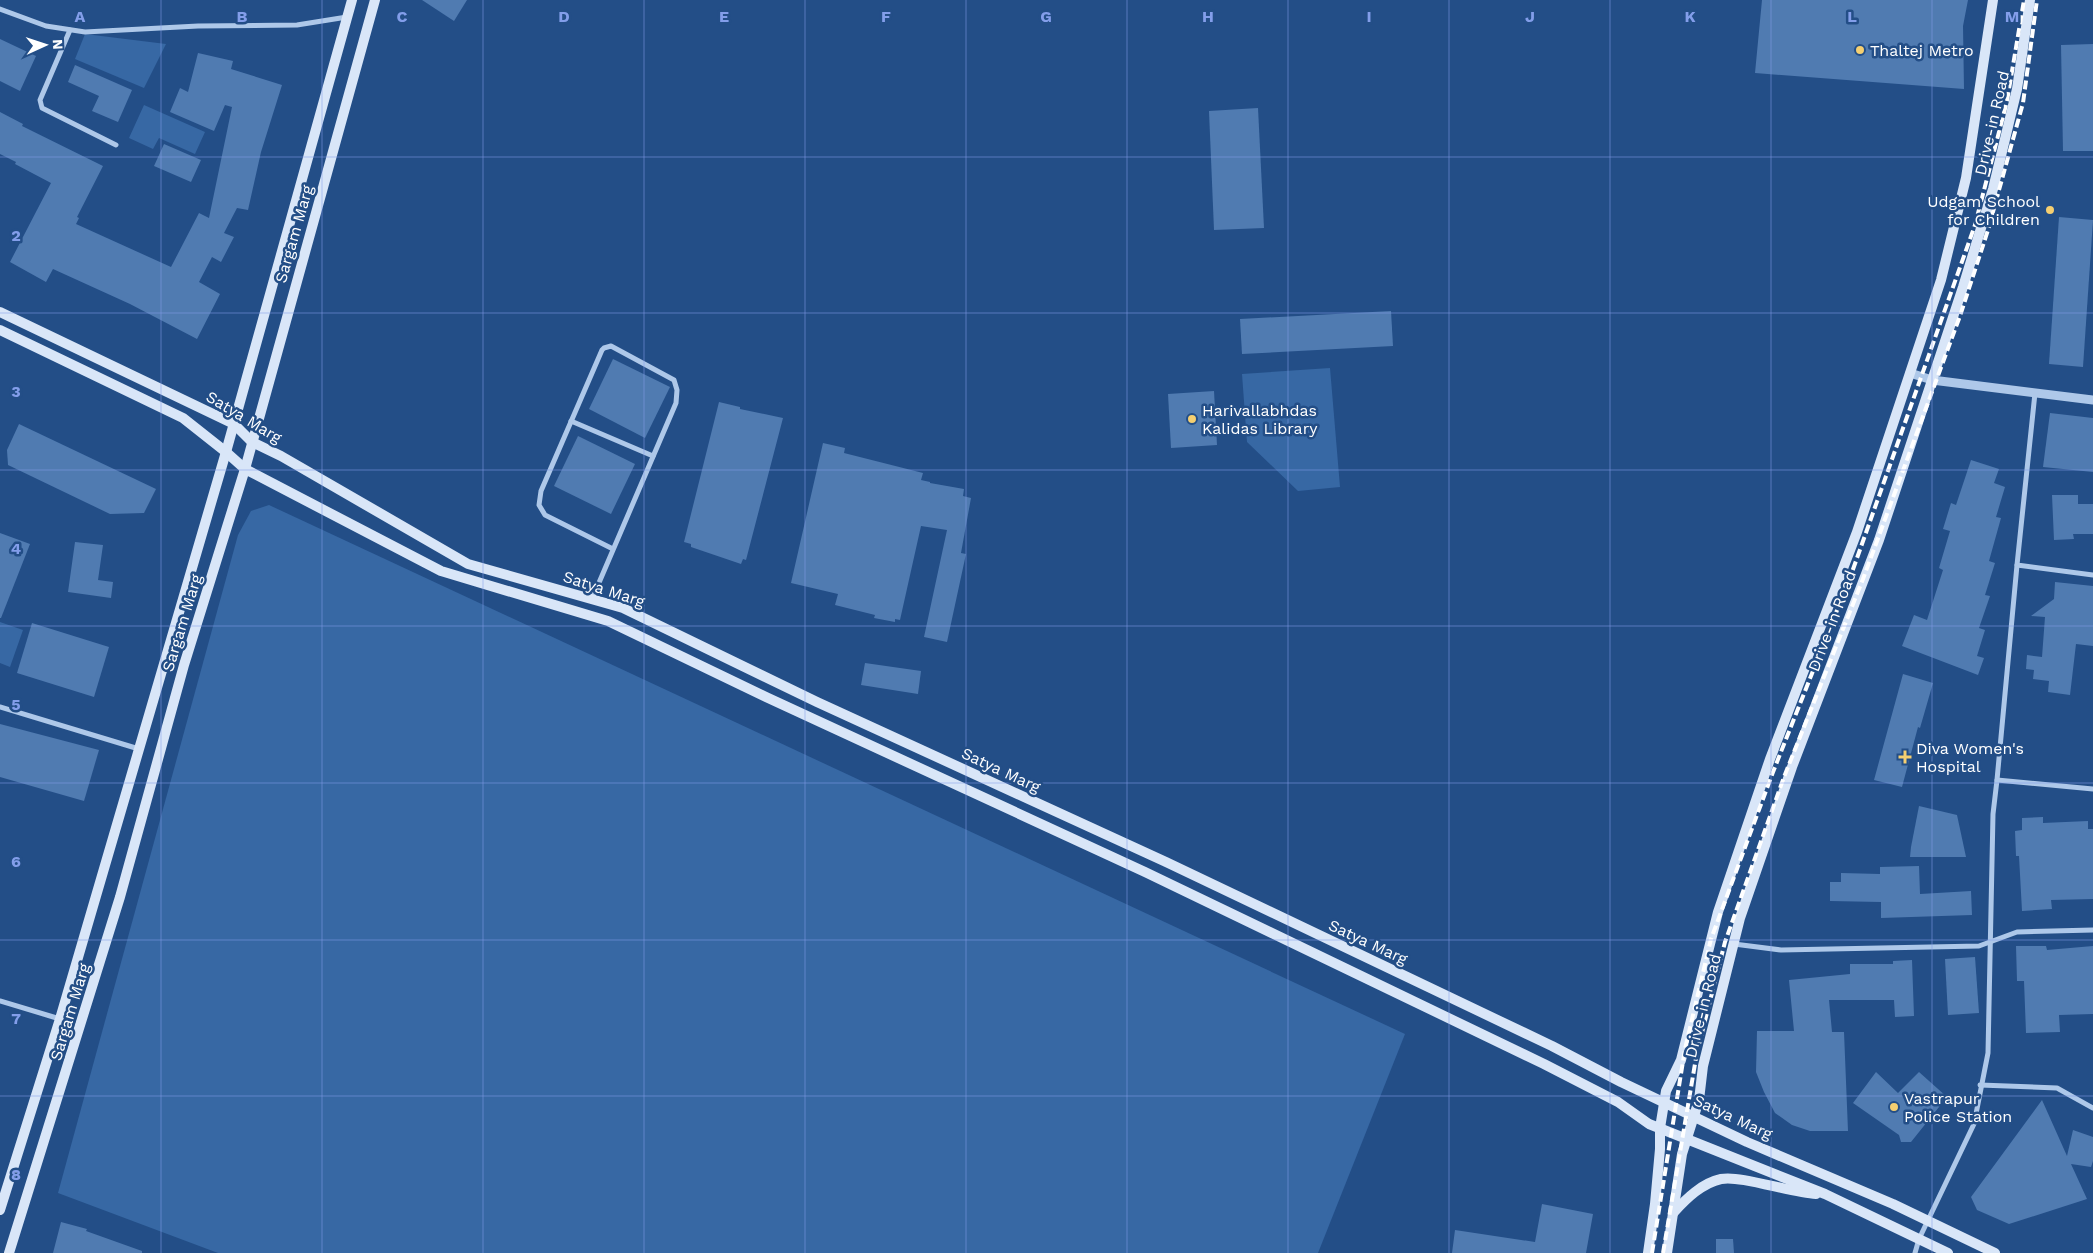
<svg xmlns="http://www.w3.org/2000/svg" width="2093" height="1253" font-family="'Work Sans',sans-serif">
<rect width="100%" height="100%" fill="#234e87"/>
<g fill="#3768a4">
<path d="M 85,34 L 166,44 L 144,88 L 75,59 Z"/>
<path d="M 144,105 L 205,132 L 195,154 L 159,138 L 153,149 L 129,138 Z"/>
<path d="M 1330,368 L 1340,487 L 1298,491 L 1247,442 L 1242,374 Z"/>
<path d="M 269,505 L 1405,1034 L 1318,1253 L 218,1253 L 58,1193 L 238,535 L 251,511 Z"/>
<path d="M 0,622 L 23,630 L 10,667 L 0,663 Z"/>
</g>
<g fill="#507bb1">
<path d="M 422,0 L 467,0 L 454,21 Z"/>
<path d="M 1762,0 L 1968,0 L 1963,26 L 1964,89 L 1755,73 Z"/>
<path d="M 0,39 L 36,56 L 20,91 L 0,81 Z"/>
<path d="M 2093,44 L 2093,151 L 2063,151 L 2061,45 Z"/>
<path d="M 198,53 L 233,61 L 231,69 L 282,85 L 261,152 L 248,210 L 237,208 L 224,233 L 234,237 L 221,262 L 212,257 L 199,282 L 220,294 L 197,339 L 130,304 L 53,269 L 46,282 L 10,262 L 51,183 L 15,164 L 16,162 L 0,154 L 0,112 L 23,124 L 22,126 L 103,166 L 77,217 L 79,218 L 76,224 L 171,267 L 199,213 L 209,218 L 232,107 L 225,105 L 214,131 L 170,112 L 180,88 L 188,92 Z"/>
<path d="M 75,65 L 132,90 L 118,122 L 92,111 L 99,96 L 68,82 Z"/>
<path d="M 1258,108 L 1264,228 L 1214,230 L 1209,111 Z"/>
<path d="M 164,144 L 201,160 L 191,182 L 154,166 Z"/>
<path d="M 2059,217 L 2093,220 L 2083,367 L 2049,364 Z"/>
<path d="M 1391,311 L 1393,346 L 1242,354 L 1240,319 Z"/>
<path d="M 613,359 L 670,387 L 645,438 L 589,409 Z"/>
<path d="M 1214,391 L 1217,445 L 1171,448 L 1168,394 Z"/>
<path d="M 719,402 L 740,407 L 740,409 L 783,418 L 746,560 L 743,559 L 741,564 L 691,547 L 691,544 L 684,542 Z"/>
<path d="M 2050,413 L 2093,418 L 2093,472 L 2043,467 Z"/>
<path d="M 19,424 L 156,489 L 144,513 L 110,514 L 8,465 L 7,450 Z"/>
<path d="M 578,436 L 635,464 L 611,514 L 554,486 Z"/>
<path d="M 823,443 L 845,448 L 844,453 L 923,473 L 921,480 L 930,482 L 930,483 L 964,489 L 963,496 L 971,498 L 961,553 L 966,554 L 947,642 L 924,637 L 947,530 L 921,526 L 900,620 L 895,619 L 895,622 L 874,618 L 875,615 L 835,605 L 838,594 L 791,583 Z"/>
<path d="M 1971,460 L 1999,469 L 1994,483 L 2005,487 L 1996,517 L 2001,518 L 1989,561 L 1995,563 L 1985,595 L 1990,596 L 1979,628 L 1985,630 L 1977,656 L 1984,658 L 1978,675 L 1902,646 L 1914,615 L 1927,620 L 1943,570 L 1939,568 L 1950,531 L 1943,529 L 1951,503 L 1956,505 Z"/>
<path d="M 2052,495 L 2078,495 L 2078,504 L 2093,504 L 2093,534 L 2073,534 L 2074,539 L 2054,540 Z"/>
<path d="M 0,533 L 30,544 L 1,618 L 0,618 Z"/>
<path d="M 75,542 L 103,545 L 98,580 L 113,582 L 111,598 L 68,592 Z"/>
<path d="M 2055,582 L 2093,586 L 2093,646 L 2076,644 L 2070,695 L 2048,692 L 2049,681 L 2033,679 L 2034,670 L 2026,669 L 2027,655 L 2042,657 L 2045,617 L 2031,616 L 2054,599 Z"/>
<path d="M 32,623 L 109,647 L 94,697 L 17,673 Z"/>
<path d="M 865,663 L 921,671 L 918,694 L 861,685 Z"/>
<path d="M 1903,674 L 1933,683 L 1920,728 L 1918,727 L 1902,787 L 1874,780 Z"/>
<path d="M 0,724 L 99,750 L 84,801 L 0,777 Z"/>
<path d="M 1919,806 L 1957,815 L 1966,857 L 1910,857 L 1911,847 Z"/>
<path d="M 2043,817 L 2043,823 L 2088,821 L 2088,829 L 2093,829 L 2093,899 L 2051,900 L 2052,909 L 2022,911 L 2019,856 L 2016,856 L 2015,831 L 2022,830 L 2022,818 Z"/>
<path d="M 1919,866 L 1920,894 L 1971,891 L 1972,915 L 1881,918 L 1881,902 L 1830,901 L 1830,882 L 1841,882 L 1841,873 L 1880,874 L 1880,867 Z"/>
<path d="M 2016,946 L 2046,946 L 2047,950 L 2093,946 L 2093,1014 L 2059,1015 L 2060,1032 L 2026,1033 L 2024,981 L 2017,981 Z"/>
<path d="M 1975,957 L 1979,1013 L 1948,1015 L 1945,959 Z"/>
<path d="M 1912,960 L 1914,1016 L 1895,1017 L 1894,1000 L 1829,1000 L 1832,1032 L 1844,1032 L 1848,1131 L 1810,1131 L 1792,1125 L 1775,1113 L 1764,1092 L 1756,1072 L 1757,1031 L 1794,1031 L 1789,980 L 1850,974 L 1850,964 L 1893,964 L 1893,961 Z"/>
<path d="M 1876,1072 L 1898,1093 L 1919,1072 L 1947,1097 L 1911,1142 L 1901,1142 L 1899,1135 L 1853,1103 Z"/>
<path d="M 2042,1100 L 2067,1156 L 2073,1130 L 2093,1137 L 2093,1161 L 2091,1167 L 2071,1164 L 2087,1199 L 2009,1224 L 1977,1210 L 1971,1197 Z"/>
<path d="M 1542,1204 L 1593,1214 L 1586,1253 L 1452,1253 L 1455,1230 L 1535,1242 Z"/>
<path d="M 61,1222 L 87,1229 L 86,1231 L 142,1251 L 142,1253 L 53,1253 Z"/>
<path d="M 1716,1239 L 1733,1239 L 1734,1253 L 1716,1253 Z"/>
</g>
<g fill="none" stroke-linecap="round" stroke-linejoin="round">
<g stroke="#aec8e9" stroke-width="5">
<path d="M 0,9 L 46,26 L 85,32 L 198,26 L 297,25 L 347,17"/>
<path d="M 70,30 L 40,100 L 42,108 L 116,145"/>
<path d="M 2035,393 L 2017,565 L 2093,575"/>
<path d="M 571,421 L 653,456"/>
<path d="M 592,599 L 676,403 L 677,390 L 674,380 L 611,346 L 604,348 L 602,350 L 541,491 L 539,505 L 545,515 L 613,549"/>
<path d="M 0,707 L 139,749"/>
<path d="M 1997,780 L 2017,565"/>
<path d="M 1734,944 L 1781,950 L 1979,946 L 2017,932 L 2093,930"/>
<path d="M 0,1001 L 60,1019"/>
<path d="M 1980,1085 L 2057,1088 L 2093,1108"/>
<path d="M 1915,1253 L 1919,1239 L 1974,1124 L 1988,1053 L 1993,814 L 1997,780 L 2093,789"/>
</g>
<path stroke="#aec8e9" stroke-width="9" d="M 1910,373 L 1932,380 L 2093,400"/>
<g stroke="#d9e6f8" stroke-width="10">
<path d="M 0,312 L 234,424 L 252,442 L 281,456 L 468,564 L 623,608 L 817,702 L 1166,862 L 1552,1046 L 1621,1082 L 1747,1142 L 1893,1204 L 1995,1253"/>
<path d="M 0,330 L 183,418 L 226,452 L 245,469 L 441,571 L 608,621 L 766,697 L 1145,872 L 1544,1064 L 1618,1102 L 1649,1124 L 1825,1194 L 1948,1253"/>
<path d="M 0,1210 L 60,1019 L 226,452 L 352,0"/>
<path d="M 1674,1212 C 1686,1199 1702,1183 1721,1179 C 1741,1175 1791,1193 1816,1194"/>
<path d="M 9,1253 L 120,897 L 184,665 L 245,469 L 375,0"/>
<path d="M 1648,1253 L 1655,1204 L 1660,1149 L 1660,1128 L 1666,1091 L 1681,1060 L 1718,912 L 1770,759 L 1857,532 L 1941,280 L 1966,178 L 1993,0"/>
<path d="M 1667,1253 L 1682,1154 L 1699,1100 L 1703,1066 L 1740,918 L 1792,767 L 1879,540 L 1963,287 L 1993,189 L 2017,89 L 2030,0"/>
</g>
<g stroke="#fff" stroke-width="4" stroke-dasharray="9 4" stroke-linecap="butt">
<path d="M 1652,1253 L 1685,1049 L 1711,939 L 1773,772 L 1851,575 L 1975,225 L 2007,101 L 2024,0"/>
<path d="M 1663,1253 L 1697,1052 L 1725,942 L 1784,777 L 1863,579 L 1960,316 L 1988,230 L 2023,103 L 2037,0"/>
</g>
</g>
<path fill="none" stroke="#839eea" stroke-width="1" stroke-opacity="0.55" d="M 161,0 L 161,1253M 322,0 L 322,1253M 483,0 L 483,1253M 644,0 L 644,1253M 805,0 L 805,1253M 966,0 L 966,1253M 1127,0 L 1127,1253M 1288,0 L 1288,1253M 1449,0 L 1449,1253M 1610,0 L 1610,1253M 1771,0 L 1771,1253M 1932,0 L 1932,1253M 0,157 L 2093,157M 0,313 L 2093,313M 0,470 L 2093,470M 0,626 L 2093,626M 0,783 L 2093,783M 0,940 L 2093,940M 0,1096 L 2093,1096"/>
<g fill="#f5cf71" stroke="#234e87" stroke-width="2">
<circle cx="1860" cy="50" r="5"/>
<circle cx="2050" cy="210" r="5"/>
<circle cx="1192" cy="419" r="5"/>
<path d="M1902.5 749.5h5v5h5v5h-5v5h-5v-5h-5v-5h5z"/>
<circle cx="1894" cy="1107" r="5"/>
</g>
<g text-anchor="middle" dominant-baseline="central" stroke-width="5" stroke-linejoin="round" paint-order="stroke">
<g font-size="16" fill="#fff" stroke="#234e87" text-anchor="start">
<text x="1870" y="50">Thaltej Metro</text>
<text x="2040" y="201" text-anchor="end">Udgam School<tspan x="2040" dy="18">for Children</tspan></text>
<text x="1202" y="410">Harivallabhdas<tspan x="1202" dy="18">Kalidas Library</tspan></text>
<text x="1916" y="748">Diva Women's<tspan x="1916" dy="18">Hospital</tspan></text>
<text x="1904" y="1098">Vastrapur<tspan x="1904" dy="18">Police Station</tspan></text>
</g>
<g font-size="16" fill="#fff" stroke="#234e87">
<text transform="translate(1992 123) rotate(-77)">Drive-in Road</text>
<text transform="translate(294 234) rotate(-74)">Sargam Marg</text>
<text transform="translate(244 417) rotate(31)">Satya Marg</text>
<text transform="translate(604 589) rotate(18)">Satya Marg</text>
<text transform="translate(1832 621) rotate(-69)">Drive-in Road</text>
<text transform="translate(182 623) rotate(-73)">Sargam Marg</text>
<text transform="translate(1001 770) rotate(25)">Satya Marg</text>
<text transform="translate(1368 942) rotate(25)">Satya Marg</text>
<text transform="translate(1703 1006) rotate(-76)">Drive-in Road</text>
<text transform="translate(70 1012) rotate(-73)">Sargam Marg</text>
<text transform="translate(1733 1117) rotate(25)">Satya Marg</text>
</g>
</g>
<g font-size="16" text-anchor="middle" font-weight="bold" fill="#839eea" stroke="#234e87" stroke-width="5" stroke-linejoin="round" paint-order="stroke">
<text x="80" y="22">A</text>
<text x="242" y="22">B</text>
<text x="402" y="22">C</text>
<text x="564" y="22">D</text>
<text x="724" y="22">E</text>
<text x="886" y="22">F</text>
<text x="1046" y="22">G</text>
<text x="1208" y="22">H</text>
<text x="1369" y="22">I</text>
<text x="1530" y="22">J</text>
<text x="1690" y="22">K</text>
<text x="1852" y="22">L</text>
<text x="2012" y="22">M</text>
<text x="16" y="241">2</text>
<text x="16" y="397">3</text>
<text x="16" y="554">4</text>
<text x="16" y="710">5</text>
<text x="16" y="867">6</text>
<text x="16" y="1024">7</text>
<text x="16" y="1180">8</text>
</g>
<g transform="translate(45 45) rotate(87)" stroke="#234e87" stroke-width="4" paint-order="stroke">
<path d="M0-4L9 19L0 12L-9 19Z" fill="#ffffff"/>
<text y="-8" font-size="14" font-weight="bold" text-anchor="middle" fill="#ffffff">N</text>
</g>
</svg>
